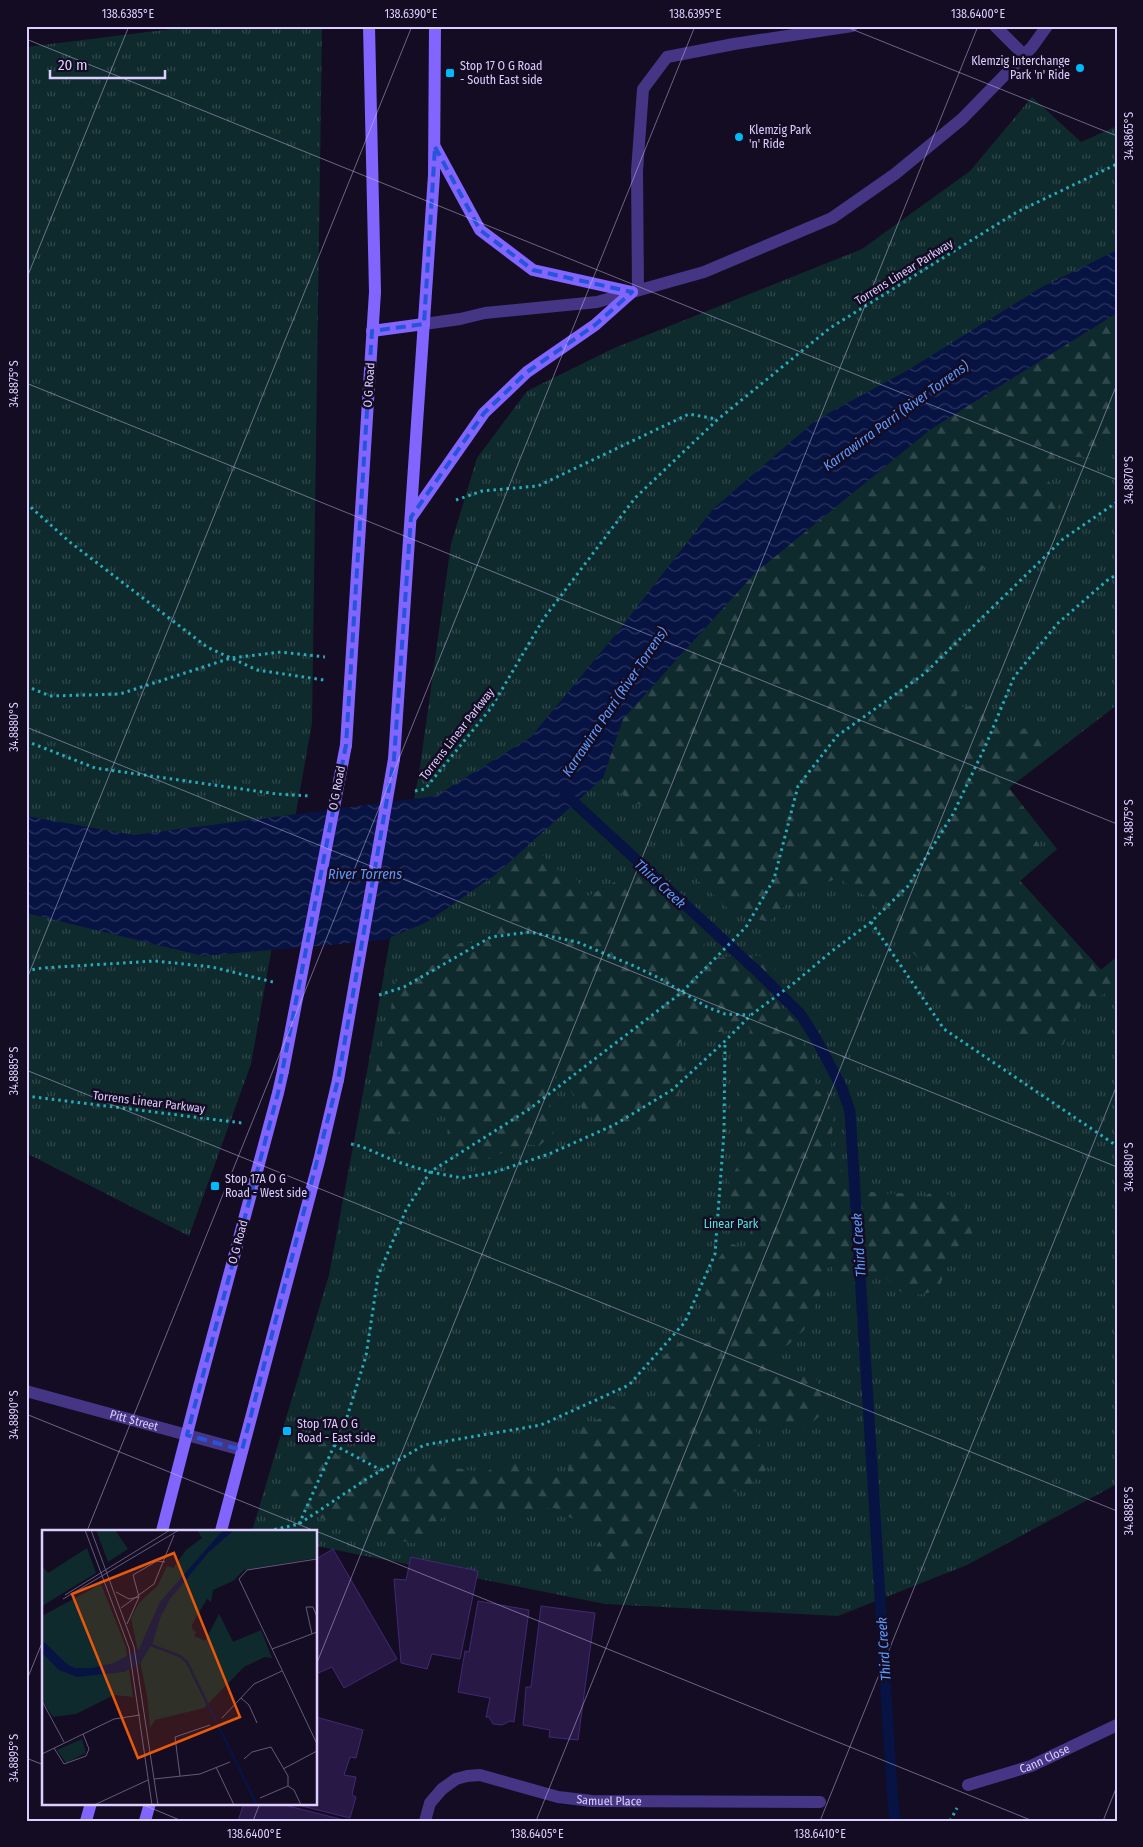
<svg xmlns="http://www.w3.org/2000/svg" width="1143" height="1847" font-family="'Fira Sans Condensed',sans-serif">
<defs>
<pattern id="grass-tufts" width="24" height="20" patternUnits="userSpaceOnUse" patternTransform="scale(1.25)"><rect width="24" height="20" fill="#0f2a2d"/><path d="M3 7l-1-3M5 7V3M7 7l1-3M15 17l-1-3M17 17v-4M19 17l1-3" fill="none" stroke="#31484c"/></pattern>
<pattern id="forest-firs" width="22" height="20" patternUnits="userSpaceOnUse" patternTransform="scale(1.25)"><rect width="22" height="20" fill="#0f2a2d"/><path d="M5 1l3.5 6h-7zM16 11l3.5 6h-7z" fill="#31484c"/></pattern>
<pattern id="water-waves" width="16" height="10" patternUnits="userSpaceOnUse" patternTransform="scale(1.25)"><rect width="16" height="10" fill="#071342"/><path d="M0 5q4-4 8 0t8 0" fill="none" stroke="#2b345e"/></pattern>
</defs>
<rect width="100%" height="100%" fill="#140c23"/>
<g fill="url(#grass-tufts)">
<path d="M 196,26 L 322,26 L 312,723 L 251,1064 L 189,1236 L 26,1153 L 26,47 Z"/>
<path d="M 1032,97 L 1081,142 L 1117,126 L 1117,705 L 1009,788 L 1057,849 L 1020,881 L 1101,970 L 1117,957 L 1117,1484 L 967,1565 L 838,1616 L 605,1604 L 316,1546 L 316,1531 L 252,1531 L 329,1275 L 368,1066 L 421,760 L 451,544 L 477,458 L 527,391 L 612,349 L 862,249 L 970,171 Z"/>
</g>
<g fill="url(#forest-firs)">
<path d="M 1117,313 L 1117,428 L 1108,445 L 1097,458 L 1058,456 L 1043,474 L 1062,499 L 1049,526 L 1042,526 L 1014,511 L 989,527 L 968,533 L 962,545 L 984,567 L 957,627 L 962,677 L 953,708 L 974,706 L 1001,718 L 1017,729 L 1038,728 L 1045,740 L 1045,756 L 1009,788 L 1034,826 L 1039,853 L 1020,881 L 1101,970 L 1117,957 L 1117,988 L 1081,1005 L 1063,1045 L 1039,1039 L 1018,1040 L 991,1012 L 965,1016 L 939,996 L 922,963 L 896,933 L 870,899 L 838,878 L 798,893 L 769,922 L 733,913 L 689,872 L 682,843 L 655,808 L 633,803 L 603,778 L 623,719 L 755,573 L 931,429 Z"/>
<path d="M 518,847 L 544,856 L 551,866 L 576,879 L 588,896 L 613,883 L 623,875 L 642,875 L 660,889 L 680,913 L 698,925 L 705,943 L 704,947 L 722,958 C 737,954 753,955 769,957 L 776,966 L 767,991 L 795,1021 L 810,1064 L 816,1090 L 827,1098 L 833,1119 L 831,1151 L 845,1176 L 862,1190 L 883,1194 L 904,1193 L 923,1197 L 932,1192 L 955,1196 L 971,1215 L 972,1237 L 950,1252 L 939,1289 C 925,1295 909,1298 896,1289 C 891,1286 887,1277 884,1273 C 870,1284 859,1286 842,1285 L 834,1274 L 833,1267 L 828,1267 L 821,1286 L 821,1293 L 804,1330 L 788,1345 L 774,1348 L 765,1357 L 779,1369 L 795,1375 L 799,1372 L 814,1374 L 826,1401 L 824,1412 L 807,1427 L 791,1428 L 768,1425 L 755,1427 L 766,1470 L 746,1489 L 732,1492 L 704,1517 L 692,1522 L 686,1514 L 676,1514 L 649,1539 L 619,1559 L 612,1571 L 602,1577 L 588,1571 L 591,1554 L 601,1539 L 595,1527 L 561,1514 L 555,1508 L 486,1513 L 458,1509 L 441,1518 L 434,1532 L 427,1535 L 421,1544 L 395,1540 L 374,1528 L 346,1519 L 337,1521 L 326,1520 L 296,1507 L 283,1491 L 294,1482 L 302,1463 L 298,1458 L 305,1445 L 314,1440 L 326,1442 L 339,1457 L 355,1450 L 375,1451 L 370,1470 L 393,1470 L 403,1474 L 418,1471 L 433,1455 L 450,1467 L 485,1473 L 502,1462 L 516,1459 L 525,1469 L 552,1480 L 568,1471 L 569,1456 L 577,1449 L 580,1427 L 599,1419 L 611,1407 L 634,1399 L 645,1406 L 656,1399 L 658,1390 L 651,1383 C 651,1362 669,1351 684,1340 L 701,1344 L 714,1341 L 721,1325 L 714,1318 L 713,1301 L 704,1293 C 710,1275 717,1258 730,1243 L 745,1249 L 751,1230 L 758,1218 L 732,1208 L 729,1180 L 743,1158 L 752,1147 C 744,1129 739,1120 743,1100 C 736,1090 735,1080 741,1069 L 739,1055 L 749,1043 L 750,1028 L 688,1036 L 676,1046 C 694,1089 676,1102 647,1129 L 634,1130 L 619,1139 L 607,1138 L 594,1120 L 576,1102 L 569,1086 L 561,1075 L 551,1081 L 548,1105 L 555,1115 L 553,1134 L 539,1146 L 526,1144 L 472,1164 L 458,1159 L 450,1148 L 447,1139 L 448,1125 L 444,1114 C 424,1112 410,1125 394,1136 C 382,1135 376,1135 368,1125 L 375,1074 L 391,1009 L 394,984 L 400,977 L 411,972 L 421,972 L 434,964 L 460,943 L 472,943 L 496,932 L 491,905 L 497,899 L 488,877 Z"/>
</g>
<path fill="url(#water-waves)" d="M 1117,250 L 1117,313 L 931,429 L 755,573 L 623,719 L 603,778 L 495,875 L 427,922 L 384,940 L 203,956 L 26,913 L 26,816 L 134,835 L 436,796 L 531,737 L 620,629 L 713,509 L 816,420 L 908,370 L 1042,287 Z"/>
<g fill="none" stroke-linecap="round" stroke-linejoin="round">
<path stroke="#071342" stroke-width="11" d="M 565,794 L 758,972 L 801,1015 L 815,1037 L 842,1088 L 850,1112 L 892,1790 L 895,1821"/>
</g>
<g fill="#281845" stroke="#432872">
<path d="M 333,1549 L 397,1659 L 344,1688 L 332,1667 L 316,1674 L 316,1559 Z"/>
<path d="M 411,1557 L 478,1571 L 460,1659 L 432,1654 L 427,1669 L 401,1663 L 394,1579 L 406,1580 Z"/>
<path d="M 478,1601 L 529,1610 L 514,1722 L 510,1721 L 502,1725 L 493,1724 L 489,1717 L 486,1717 L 490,1698 L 458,1692 L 465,1651 L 469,1652 Z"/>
<path d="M 541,1606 L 595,1613 L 578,1740 L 549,1737 L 550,1730 L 523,1725 L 526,1687 L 531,1687 Z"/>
<path d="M 316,1717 L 363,1730 L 356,1758 L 350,1757 L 344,1775 L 356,1777 L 352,1795 L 356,1797 L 350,1818 L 290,1803 L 316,1803 Z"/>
<path d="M 244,1803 L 276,1803 L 348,1821 L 238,1821 Z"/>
</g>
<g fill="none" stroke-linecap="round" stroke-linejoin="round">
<g stroke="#28abba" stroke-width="3" stroke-dasharray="2.5 4" stroke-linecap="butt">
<path d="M 456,500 L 482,491 L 538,486 L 689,414 L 716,419"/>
<path d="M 26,503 L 71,543 L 207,647 L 257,670 L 324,680"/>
<path d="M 26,686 L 50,696 L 120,694 L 231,658 L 281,652 L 325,657"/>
<path d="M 26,741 L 95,768 L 277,794 L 310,796"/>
<path d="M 415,791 L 425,789 L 491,708 L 544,618 L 635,498 L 717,420 L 830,328 L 1017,212 L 1117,164"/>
<path d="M 871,922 L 944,1029 L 1117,1146"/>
<path d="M 26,971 L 42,968 L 155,961 L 212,967 L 273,982"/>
<path d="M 379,995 L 404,987 L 491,937 L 530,932 L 577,942 L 634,966 L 659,978 L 707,1007 L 725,1014 L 750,1015"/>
<path d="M 26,1096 L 242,1123"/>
<path d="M 351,1144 L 360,1146 L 398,1162 L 430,1172 L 462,1178 L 495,1172 L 549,1154 L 614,1125 L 672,1090 L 725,1041 L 751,1015 L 794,983 L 832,951 L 871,922 L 908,886 L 953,814 L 985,747 L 1014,677 L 1057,624 L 1110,578 L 1117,575"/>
<path d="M 334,1445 L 381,1470"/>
<path d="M 299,1524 L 347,1417 L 366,1356 L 378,1276 L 406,1210 L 430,1172 L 528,1110 L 681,993 L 746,927 L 774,879 L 798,786 L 837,736 L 924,674 L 1063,539 L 1117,502"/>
<path d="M 268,1531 L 299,1524 L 365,1480 L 424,1445 L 541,1425 L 629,1385 L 685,1322 L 715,1254 L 724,1132 L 725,1041"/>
<path d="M 950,1821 L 957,1808"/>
</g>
<g stroke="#453585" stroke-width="12">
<path d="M 995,26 L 1024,55"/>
<path d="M 638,290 L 637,171 L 643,89 L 667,57 L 734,44 L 852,26"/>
<path d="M 424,324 L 460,319 L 485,313 L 597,302 L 704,272 L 832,218 L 895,174 L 962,119 L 1032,47 L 1047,26"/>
</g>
<g stroke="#453585" stroke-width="12">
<path id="s1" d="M 26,1391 L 242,1450"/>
<path id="s2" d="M 968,1785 L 1031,1766 L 1117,1725"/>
<path id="s3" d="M 425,1821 L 430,1803 L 442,1789 L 456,1779 L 467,1776 L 480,1775 L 558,1797 L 592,1801 L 820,1802"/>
</g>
<g stroke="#8265ff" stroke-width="12">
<path d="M 435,147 L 480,230 L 533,270 L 632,292"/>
<path d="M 372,331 L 424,324"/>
<path d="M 412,516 L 484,413 L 527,372 L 595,325 L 632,292"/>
<path d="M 346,745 L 375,292 L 369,26"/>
<path d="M 394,759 L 434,175 L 435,26"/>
<path d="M 162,1531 L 199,1387 L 278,1093 L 283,1071"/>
<path d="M 221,1531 L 319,1161 L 338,1080"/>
<path d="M 86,1821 L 91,1803"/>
<path d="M 145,1821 L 150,1803"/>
</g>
<g stroke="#8265ff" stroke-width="12">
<path d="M 283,1071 L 346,745"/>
<path d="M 338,1080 L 394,759"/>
</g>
</g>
<path fill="none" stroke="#2754da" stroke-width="4" stroke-dasharray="10 6" stroke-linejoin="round" d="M 435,147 L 480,230 L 533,270 L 632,292 L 595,325 L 527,372 L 484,413 L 411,517 L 394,759 L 338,1080 L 242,1450 L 187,1435 L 278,1093 L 346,745 L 372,331 L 424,324 Z"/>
<path fill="none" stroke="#dcceff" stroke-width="1" stroke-opacity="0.45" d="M 844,26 L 1117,136M 26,39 L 1117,480M 26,280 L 129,26M 26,383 L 1117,824M 26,727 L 1117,1167M 26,981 L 412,26M 26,1070 L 1117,1511M 26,1414 L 315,1531M 87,1531 L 695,26M 316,1531 L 1033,1821M 316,1665 L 978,26M 26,1682 L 44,1638M 26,1758 L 44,1765M 139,1803 L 182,1821M 253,1821 L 260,1803M 536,1821 L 1117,384M 820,1821 L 1117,1085M 1103,1821 L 1117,1786"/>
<g fill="#00b9f9" stroke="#140c23" stroke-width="2">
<circle cx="1080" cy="68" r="5"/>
<rect x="445" y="68" width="10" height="10" rx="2.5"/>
<circle cx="739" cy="137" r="5"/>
<rect x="210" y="1181" width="10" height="10" rx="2.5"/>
<rect x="282" y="1426" width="10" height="10" rx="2.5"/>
</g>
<g text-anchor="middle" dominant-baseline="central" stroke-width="5" stroke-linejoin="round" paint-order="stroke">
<g font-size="12" fill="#dcceff" stroke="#140c23" text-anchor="start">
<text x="1070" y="61" text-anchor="end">Klemzig Interchange<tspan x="1070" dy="14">Park 'n' Ride</tspan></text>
<text x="460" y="66">Stop 17 O G Road<tspan x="460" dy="14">- South East side</tspan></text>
<text x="749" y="130">Klemzig Park<tspan x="749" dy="14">'n' Ride</tspan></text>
<text x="225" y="1179">Stop 17A O G<tspan x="225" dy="14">Road - West side</tspan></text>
<text x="297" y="1424">Stop 17A O G<tspan x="297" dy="14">Road - East side</tspan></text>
</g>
<g font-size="12" fill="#dcceff" stroke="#140c23">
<text transform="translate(904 272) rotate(-32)">Torrens Linear Parkway</text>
<text transform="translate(369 385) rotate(-86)">O G Road</text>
<text transform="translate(457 734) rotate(-52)">Torrens Linear Parkway</text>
<text transform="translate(337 788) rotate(-79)">O G Road</text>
<text transform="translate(149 1102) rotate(7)">Torrens Linear Parkway</text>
<text transform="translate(238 1242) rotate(-75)">O G Road</text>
<text stroke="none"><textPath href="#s1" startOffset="112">Pitt Street</textPath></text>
<text stroke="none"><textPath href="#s2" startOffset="81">Cann Close</textPath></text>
<text stroke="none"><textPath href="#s3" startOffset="211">Samuel Place</textPath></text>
</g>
<g font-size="12" fill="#54e5d8" stroke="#140c23">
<text x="731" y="1224">Linear Park</text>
</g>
<g font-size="14" font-style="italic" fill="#5c9aff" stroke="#140c23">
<text transform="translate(896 416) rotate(-36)">Karrawirra Parri (River Torrens)</text>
<text transform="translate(615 702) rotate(-56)">Karrawirra Parri (River Torrens)</text>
<text x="365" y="874">River Torrens</text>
<text transform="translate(660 884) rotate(43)">Third Creek</text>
<text transform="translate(859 1245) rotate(-94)">Third Creek</text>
<text transform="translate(884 1649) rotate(-94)">Third Creek</text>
</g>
</g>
<g transform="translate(42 1530)">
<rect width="275" height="275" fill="#140c23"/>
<path d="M 54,0 L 73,0 L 86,19 L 66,32 ZM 155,0 L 275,0 L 275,28 L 202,40 L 191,51 L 171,60 L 169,72 L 165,69 L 148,98 L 154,102 L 152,106 L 163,111 L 177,84 L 191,112 L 219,100 L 230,128 L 223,127 L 202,137 L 162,178 L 113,190 L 108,198 L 105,166 L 89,88 L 97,73 L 116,55 L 125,36 L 131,38 L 144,20 L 160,8 ZM 45,18 L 54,43 L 0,76 L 0,36 L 6,43 ZM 59,54 L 84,117 L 91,167 L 72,165 L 34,184 L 11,187 L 0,170 L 0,86 ZM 40,209 L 44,223 L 24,233 L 15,220 Z" fill="#0f2a2d"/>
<path d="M 144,50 L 149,58 L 140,67 L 142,73 L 135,78 L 140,93 L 149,92 L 152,106 L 163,111 L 178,86 L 191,112 L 215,102 L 226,123 L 211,128 L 208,123 L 211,120 L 198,123 L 193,118 L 187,122 L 187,128 L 182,121 L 182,125 L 174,127 L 170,109 L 158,120 L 136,112 L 128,119 L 111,112 L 118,88 ZM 118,119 L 134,122 L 147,138 L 158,136 L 161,139 L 159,146 L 149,147 L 147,157 L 154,160 L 148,164 L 150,169 L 140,183 L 133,178 L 123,186 L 110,187 L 110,181 L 132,176 L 142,157 L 141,145 L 133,129 L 128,133 L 129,138 L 126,143 L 118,140 L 120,145 L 114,151 L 109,147 L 103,151 L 100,137 L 107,129 L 106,121 L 114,122 Z" fill="#0f2a2d"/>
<path d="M 181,0 L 192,0 L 166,23 L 128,69 L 118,88 L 111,112 L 98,134 L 82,142 L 35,147 L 17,140 L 0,123 L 0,110 L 25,134 L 33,138 L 50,138 L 72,133 L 97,119 L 118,72 Z" fill="#071342"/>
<path fill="none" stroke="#071342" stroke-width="2.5" d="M 109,115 L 138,126 L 145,132 L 215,275"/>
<path fill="none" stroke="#645a7b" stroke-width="1" d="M 43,0 L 87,118 L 110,275M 49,0 L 92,117 L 116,275M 275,29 L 205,40 L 197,49 L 275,214M 74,62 L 87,69 L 97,67M 23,65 L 128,0M 97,67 L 91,45 L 115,31 L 123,32M 21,69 L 137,0M 79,78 L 112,54 L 132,5M 85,94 L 97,67M 270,104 L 264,77 L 271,77 L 275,87M 230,119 L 275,102M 199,168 L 207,175 L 215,193M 0,171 L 22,212M 180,188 L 212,154 L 240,141M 12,218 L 22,234 L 44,226 L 47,219 L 41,204M 0,224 L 72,189 L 98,185M 202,229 L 210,222 L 229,217 L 246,246 L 246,256 L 252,260 L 259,275M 174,237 L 192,275M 241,239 L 275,221M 138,246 L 133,207 L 168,195M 112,249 L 158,244 L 188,232M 218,268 L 246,256M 52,275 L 106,250"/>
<path fill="#e8590c" fill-opacity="0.15" stroke="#e8590c" stroke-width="2.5" d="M 132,23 L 198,187 L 96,228 L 30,64 Z"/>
<rect width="275" height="275" fill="none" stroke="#dcceff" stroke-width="2.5"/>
</g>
<rect width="1143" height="1847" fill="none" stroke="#140c23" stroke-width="55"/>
<path d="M50 70v8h115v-8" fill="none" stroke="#dcceff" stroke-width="2.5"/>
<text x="58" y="70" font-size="15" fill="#dcceff" stroke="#140c23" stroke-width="4" paint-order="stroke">20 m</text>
<rect x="28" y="28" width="1088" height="1792" fill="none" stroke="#dcceff" stroke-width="2"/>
<g font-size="12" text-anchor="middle" fill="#dcceff">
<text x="128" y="18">138.6385°E</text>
<text x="411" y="18">138.6390°E</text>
<text x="695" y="18">138.6395°E</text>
<text x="978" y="18">138.6400°E</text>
<text transform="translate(1129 136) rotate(-90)" y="4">34.8865°S</text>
<text transform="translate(14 384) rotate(-90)" y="4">34.8875°S</text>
<text transform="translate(1129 480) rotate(-90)" y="4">34.8870°S</text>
<text transform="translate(14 727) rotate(-90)" y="4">34.8880°S</text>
<text transform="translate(1129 823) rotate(-90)" y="4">34.8875°S</text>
<text transform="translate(14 1071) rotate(-90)" y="4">34.8885°S</text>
<text transform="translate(1129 1167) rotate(-90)" y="4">34.8880°S</text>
<text transform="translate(14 1415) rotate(-90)" y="4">34.8890°S</text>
<text transform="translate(1129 1511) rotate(-90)" y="4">34.8885°S</text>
<text transform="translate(14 1758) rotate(-90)" y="4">34.8895°S</text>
<text x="254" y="1838">138.6400°E</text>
<text x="537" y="1838">138.6405°E</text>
<text x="820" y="1838">138.6410°E</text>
</g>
</svg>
